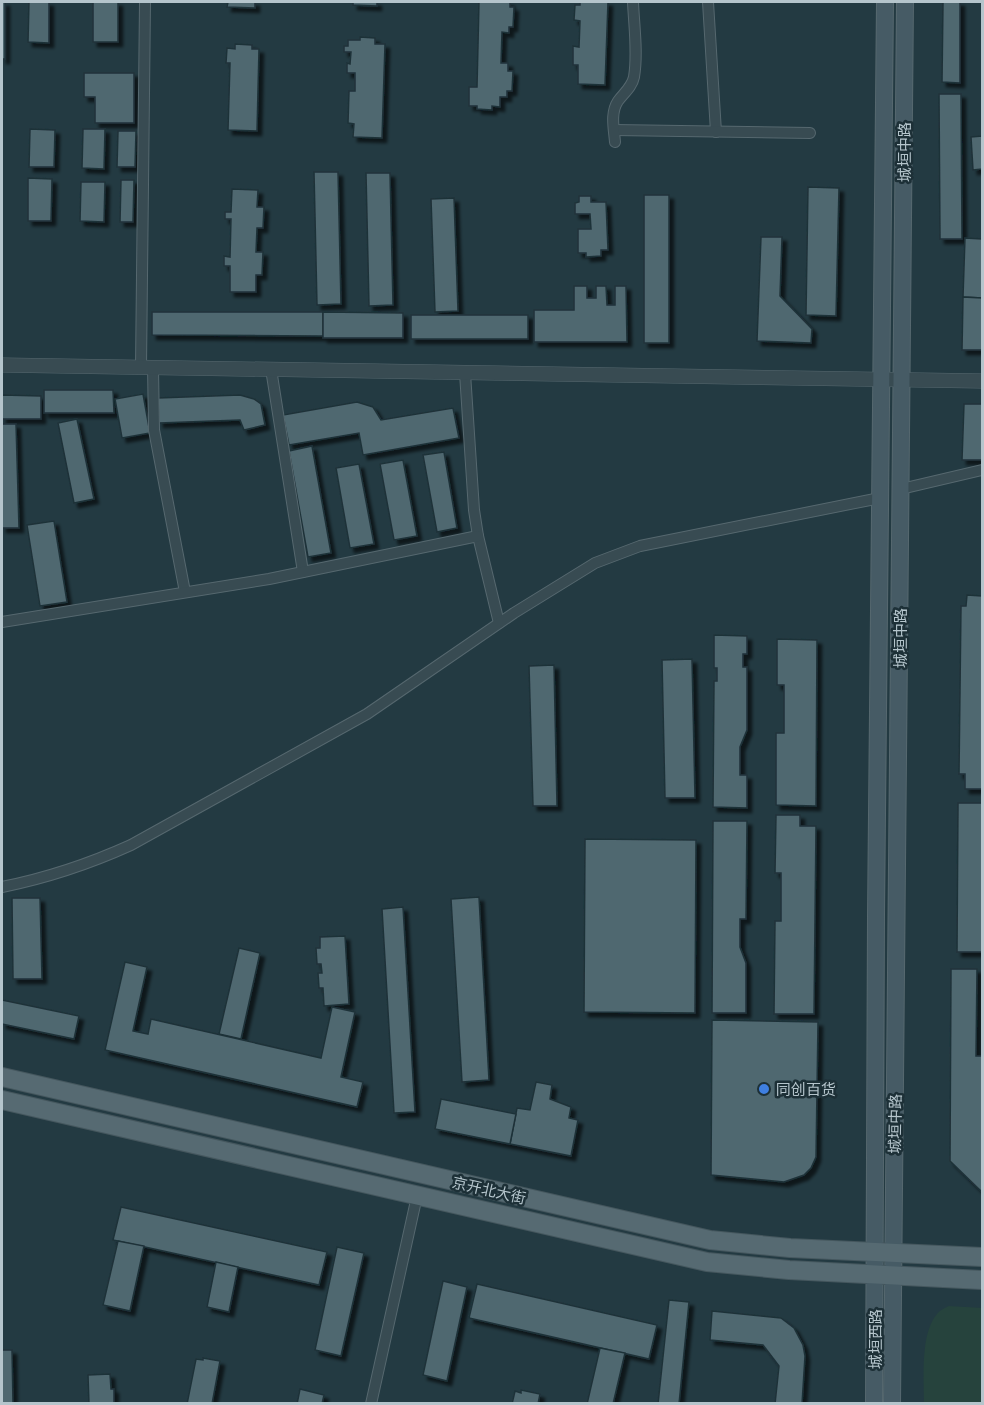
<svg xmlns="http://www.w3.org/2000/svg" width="984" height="1405" font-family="'Asap Condensed','Noto Sans SC',sans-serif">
<defs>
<filter id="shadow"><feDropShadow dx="4.5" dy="4.5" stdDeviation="1.5" flood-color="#0009"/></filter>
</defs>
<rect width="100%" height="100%" fill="#233a42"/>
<path fill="#26433d" d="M 949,1306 L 982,1308 L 982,1403 L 924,1403 C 924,1378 920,1334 937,1314 C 940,1310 945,1308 949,1306 Z"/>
<g fill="#4f6770" stroke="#1f3239" stroke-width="1.5" filter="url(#shadow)">
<rect x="2" y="2" width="3" height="57"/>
<path d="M 29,2 L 49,2 L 49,43 L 28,42 Z"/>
<rect x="93" y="2" width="25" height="40"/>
<path d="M 228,2 L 255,2 L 255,8 L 227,7 Z"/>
<path d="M 353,2 L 377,2 L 377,6 L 353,5 Z"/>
<path d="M 479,2 L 510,2 L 510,7 L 514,7 L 513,27 L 509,27 L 509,33 L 502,32 L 501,63 L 508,63 L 508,71 L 513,71 L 512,91 L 507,91 L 507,97 L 500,97 L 500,107 L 492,106 L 492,110 L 477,109 L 477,106 L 469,106 L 469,87 L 477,87 Z"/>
<path d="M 580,2 L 608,2 L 605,85 L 578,84 L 578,65 L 573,65 L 573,46 L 579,47 L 580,21 L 574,20 L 575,5 L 580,5 Z"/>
<path d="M 943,2 L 960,2 L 960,83 L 942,82 Z"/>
<path d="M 360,37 L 375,38 L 375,44 L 385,44 L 382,138 L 353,137 L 354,124 L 348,123 L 349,91 L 355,91 L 355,73 L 347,73 L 347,63 L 350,64 L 351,52 L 344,52 L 344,46 L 348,46 L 348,40 L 360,40 Z"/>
<path d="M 235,44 L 252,45 L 252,49 L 259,49 L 257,131 L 228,130 L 230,63 L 226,63 L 227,48 L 235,49 Z"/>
<path d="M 84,73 L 134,73 L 134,123 L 95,123 L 95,97 L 84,97 Z"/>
<path d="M 939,94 L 961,94 L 962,239 L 940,239 Z"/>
<path d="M 30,129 L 55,130 L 54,167 L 29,167 Z"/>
<path d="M 83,129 L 105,129 L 104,169 L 82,168 Z"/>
<path d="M 118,131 L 136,131 L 135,167 L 117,167 Z"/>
<path d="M 982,136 L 982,169 L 973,170 L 971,137 Z"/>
<path d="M 314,172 L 338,172 L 341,304 L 317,305 Z"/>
<path d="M 366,173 L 390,173 L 393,305 L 369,306 Z"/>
<path d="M 28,178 L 52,179 L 51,221 L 28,221 Z"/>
<path d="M 121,180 L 134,180 L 133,222 L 120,222 Z"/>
<path d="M 81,182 L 105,182 L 104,222 L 80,221 Z"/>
<path d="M 808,187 L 839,188 L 836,316 L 806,315 Z"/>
<path d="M 232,189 L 258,190 L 257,207 L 264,207 L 263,228 L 257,228 L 256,252 L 263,252 L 262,275 L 256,275 L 256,292 L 230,292 L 230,266 L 224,266 L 224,256 L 230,257 L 231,219 L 225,219 L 225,212 L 231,212 Z"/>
<rect x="644" y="195" width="25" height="148"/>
<path d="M 579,196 L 591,196 L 591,202 L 606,202 L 608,250 L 601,250 L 601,256 L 586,257 L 586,253 L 578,253 L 578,229 L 591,229 L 590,214 L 575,214 L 575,203 L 579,202 Z"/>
<path d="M 454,198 L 458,311 L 435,312 L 431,199 Z"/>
<path d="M 761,237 L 782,237 L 780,296 L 812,329 L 811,343 L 757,341 Z"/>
<path d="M 965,238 L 982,239 L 982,298 L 963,297 Z"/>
<path d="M 574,286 L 587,286 L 587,298 L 596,298 L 596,286 L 606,286 L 607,305 L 615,305 L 615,286 L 626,286 L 627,342 L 534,342 L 534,310 L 574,310 Z"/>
<path d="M 963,297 L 982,298 L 982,350 L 962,350 Z"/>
<path d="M 152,312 L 323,312 L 323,336 L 152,335 Z"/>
<path d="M 323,312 L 403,313 L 403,338 L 323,338 Z"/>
<rect x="411" y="315" width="117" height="24"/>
<path d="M 44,390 L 113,390 L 114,413 L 44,413 Z"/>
<path d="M 143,394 L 150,433 L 122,438 L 115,399 Z"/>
<path d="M 2,395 L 41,396 L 41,419 L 2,419 Z"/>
<path d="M 240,395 L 254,399 L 261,404 L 265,425 L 244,430 L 240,420 L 159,423 L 158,398 Z"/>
<path d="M 357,402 L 373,407 L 381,420 L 453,408 L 459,438 L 363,455 L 359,433 L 289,445 L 283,415 Z"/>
<path d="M 964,404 L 982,404 L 982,460 L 962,460 Z"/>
<path d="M 77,419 L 94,499 L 74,503 L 58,423 Z"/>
<path d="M 2,424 L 16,424 L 19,528 L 2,528 Z"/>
<path d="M 312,446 L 331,553 L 308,557 L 289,451 Z"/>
<path d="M 444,452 L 457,528 L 437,532 L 423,455 Z"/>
<path d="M 403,460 L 417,536 L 394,540 L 380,464 Z"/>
<path d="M 359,464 L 374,544 L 350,548 L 336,468 Z"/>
<path d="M 54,521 L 67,602 L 40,606 L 27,525 Z"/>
<path d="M 967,595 L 982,596 L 982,789 L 965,789 L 965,774 L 959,774 L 961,606 L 966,606 Z"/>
<path d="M 714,635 L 747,636 L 747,654 L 743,654 L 743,667 L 747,667 L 747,730 L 740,747 L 740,775 L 747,775 L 747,808 L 713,807 L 714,681 L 717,681 L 717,668 L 714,668 Z"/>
<path d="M 777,639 L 817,640 L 816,806 L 776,805 L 776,733 L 784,733 L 784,685 L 777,685 Z"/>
<path d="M 692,659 L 695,798 L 665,798 L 662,660 Z"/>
<path d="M 554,665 L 557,806 L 533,806 L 529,666 Z"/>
<path d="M 958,803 L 982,803 L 982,952 L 957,952 Z"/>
<path d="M 776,815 L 800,815 L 800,826 L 816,826 L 814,1014 L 774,1014 L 775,921 L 781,921 L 781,873 L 775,873 Z"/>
<path d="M 713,821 L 747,821 L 746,919 L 740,919 L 740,947 L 746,963 L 746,1013 L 712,1013 Z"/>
<path d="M 585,839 L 696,840 L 695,1013 L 584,1012 Z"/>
<path d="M 479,897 L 489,1080 L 462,1082 L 451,899 Z"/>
<path d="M 12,898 L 40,898 L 42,979 L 13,979 Z"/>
<path d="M 403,907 L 415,1112 L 394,1113 L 382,909 Z"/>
<path d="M 345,936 L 349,1004 L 324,1006 L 323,988 L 319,988 L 318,973 L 322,973 L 321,964 L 317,964 L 316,948 L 320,948 L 320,937 Z"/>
<path d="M 239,948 L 260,953 L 241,1039 L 219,1034 Z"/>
<path d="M 125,962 L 147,967 L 133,1031 L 148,1034 L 151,1019 L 321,1058 L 332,1007 L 355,1012 L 341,1077 L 363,1082 L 357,1107 L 105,1050 Z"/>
<path d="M 951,969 L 977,969 L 976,1056 L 982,1056 L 982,1192 L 950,1161 Z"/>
<path d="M 2,1000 L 79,1016 L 74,1039 L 2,1024 Z"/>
<path d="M 712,1020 L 818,1022 L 816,1157 L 811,1168 L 804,1175 L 784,1182 L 711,1175 Z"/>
<path d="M 536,1082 L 552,1085 L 550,1099 L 571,1107 L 569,1118 L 578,1120 L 571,1156 L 510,1144 L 517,1108 L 530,1110 Z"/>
<path d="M 441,1099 L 516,1114 L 510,1144 L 435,1129 Z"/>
<path d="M 121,1207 L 327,1252 L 319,1285 L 113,1240 Z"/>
<path d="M 118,1241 L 144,1246 L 130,1311 L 103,1305 Z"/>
<path d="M 337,1247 L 364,1253 L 341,1356 L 315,1350 Z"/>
<path d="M 216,1262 L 238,1267 L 229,1312 L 207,1307 Z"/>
<path d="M 443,1281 L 467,1287 L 447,1381 L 423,1375 Z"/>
<path d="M 477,1284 L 657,1325 L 649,1359 L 469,1318 Z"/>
<path d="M 669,1300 L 689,1302 L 679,1404 L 658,1404 Z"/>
<path d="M 712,1311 L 781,1318 L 794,1328 L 803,1345 L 805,1356 L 802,1404 L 775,1404 L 779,1366 L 763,1345 L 710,1340 Z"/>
<path d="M 600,1348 L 625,1353 L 613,1404 L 587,1404 Z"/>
<path d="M 2,1350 L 12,1350 L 13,1404 L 2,1404 Z"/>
<path d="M 203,1358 L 220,1361 L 212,1404 L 187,1404 L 196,1359 L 203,1360 Z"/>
<path d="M 110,1374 L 111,1389 L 114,1389 L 114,1404 L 89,1404 L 88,1375 Z"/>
<path d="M 300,1389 L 324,1395 L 322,1404 L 297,1404 Z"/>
<path d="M 521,1390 L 540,1394 L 538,1404 L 512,1404 L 515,1391 L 521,1393 Z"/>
</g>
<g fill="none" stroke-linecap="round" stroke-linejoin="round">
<defs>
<g id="minor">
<path d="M 708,2 L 716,132"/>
<path d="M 614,130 L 810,133"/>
<path d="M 615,142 C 614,129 610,113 618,101 C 624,93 632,87 634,77 C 638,53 634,26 633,2"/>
<path d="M 141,367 L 145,2"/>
<path d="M 153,367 L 154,430 L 185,592"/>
<path d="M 271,369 L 303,572"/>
<path d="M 465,373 L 474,510 L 478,536 L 499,623"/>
<path d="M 901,489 L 982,470"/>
<path d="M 2,622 L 269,579 L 478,536"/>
<path d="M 2,887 C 47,878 89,864 131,845 L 367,714 L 514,613 L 595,563 L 640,546 L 880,498"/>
<path d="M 371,1404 L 417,1196"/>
</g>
<path id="tertiary" d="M 2,365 L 982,381"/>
<g id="secondary">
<path d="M 874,1404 L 876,916 L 885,2"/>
<path d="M 892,1404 L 905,2"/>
</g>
<g id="primary">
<path d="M 2,1077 L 710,1240 L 790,1248 L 982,1257"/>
<path d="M 2,1100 L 707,1262 L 789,1270 L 982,1280"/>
</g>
</defs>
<use href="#minor" stroke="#56686f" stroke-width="12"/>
<use href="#tertiary" stroke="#56686f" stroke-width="15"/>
<use href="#secondary" stroke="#56686f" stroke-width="18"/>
<use href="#primary" stroke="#45575e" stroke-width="20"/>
<use href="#minor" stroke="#384b52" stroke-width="10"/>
<use href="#tertiary" stroke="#384b52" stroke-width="14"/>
<use href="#secondary" stroke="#465b65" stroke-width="16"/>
<use href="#primary" stroke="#566a72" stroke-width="18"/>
</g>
<circle fill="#3f7fe0" stroke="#1d3037" stroke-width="2" cx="764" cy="1089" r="6"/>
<g text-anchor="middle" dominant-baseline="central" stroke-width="5" stroke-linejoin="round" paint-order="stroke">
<g font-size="15" fill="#b5c5cc" stroke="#1d3037">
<text transform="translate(904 152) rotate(-90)">城垣中路</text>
<text transform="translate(900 638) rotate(-90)">城垣中路</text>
<text transform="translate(895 1124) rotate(-89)">城垣中路</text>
<text transform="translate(489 1190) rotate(13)">京开北大街</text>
<text transform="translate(875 1339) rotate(-90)">城垣西路</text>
</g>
<g font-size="15" fill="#b5c5cc" stroke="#1d3037" text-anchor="start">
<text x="776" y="1089">同创百货</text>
</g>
</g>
<rect width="984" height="1405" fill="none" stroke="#b5c5cc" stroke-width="6"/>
</svg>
